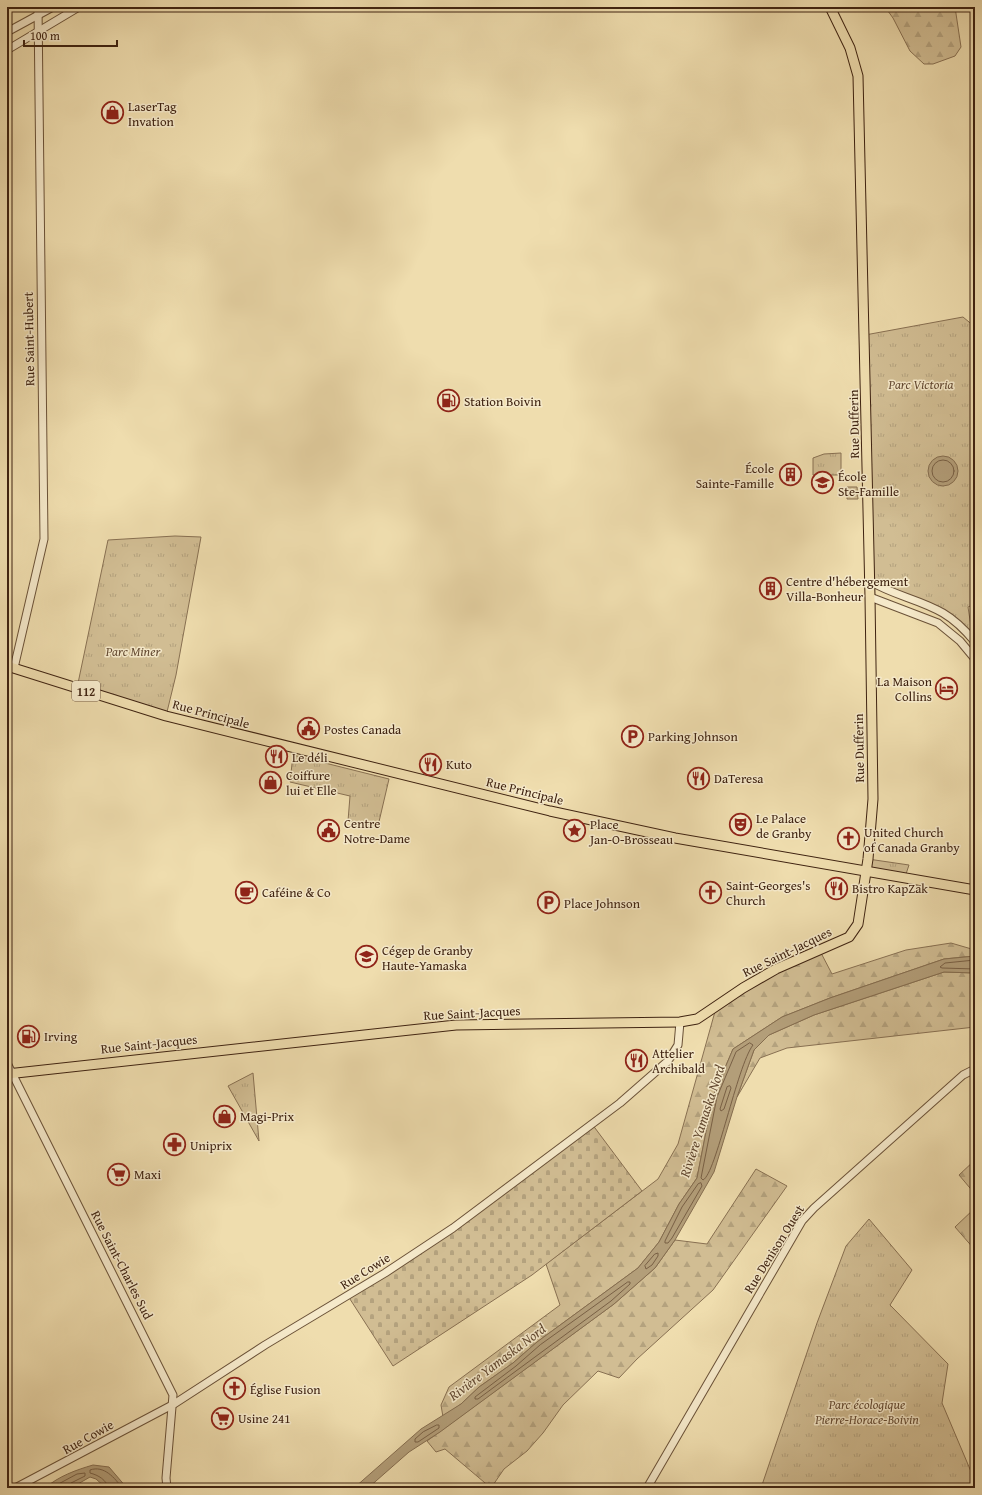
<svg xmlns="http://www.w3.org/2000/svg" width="982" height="1495" font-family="'Gentium Book Plus',serif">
<defs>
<pattern id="forest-firs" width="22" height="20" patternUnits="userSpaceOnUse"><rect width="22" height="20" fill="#d1bd93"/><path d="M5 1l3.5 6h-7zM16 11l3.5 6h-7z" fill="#b4a27e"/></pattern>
<pattern id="cemetery-stones" width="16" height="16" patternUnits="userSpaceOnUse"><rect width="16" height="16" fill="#d1bd93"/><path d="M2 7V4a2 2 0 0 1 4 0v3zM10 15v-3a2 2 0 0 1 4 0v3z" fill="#b4a27e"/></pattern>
<pattern id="park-tufts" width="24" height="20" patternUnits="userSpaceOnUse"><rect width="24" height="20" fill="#d1bd93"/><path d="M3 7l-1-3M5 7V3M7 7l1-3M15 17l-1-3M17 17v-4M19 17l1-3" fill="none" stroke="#b4a27e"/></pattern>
</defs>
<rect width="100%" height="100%" fill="#efddae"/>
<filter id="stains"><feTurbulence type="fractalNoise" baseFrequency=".005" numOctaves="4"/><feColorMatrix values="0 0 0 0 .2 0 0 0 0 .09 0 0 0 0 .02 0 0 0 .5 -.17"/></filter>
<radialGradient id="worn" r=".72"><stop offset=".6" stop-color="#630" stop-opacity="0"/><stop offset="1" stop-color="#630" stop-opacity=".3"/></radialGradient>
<g fill="url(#forest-firs)" stroke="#887052">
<path d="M 885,7 L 955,7 L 961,47 L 955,56 L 933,64 L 924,64 L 910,51 L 893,18 Z"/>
<path d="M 951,943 L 975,950 L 975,956 L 944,959 L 830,998 L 782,1017 L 733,1049 L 713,1096 L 697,1178 L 679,1204 L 659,1242 L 638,1268 L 537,1342 L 513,1363 L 479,1387 L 461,1404 L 443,1417 L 441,1405 L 449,1387 L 560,1305 L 546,1264 L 658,1179 L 678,1144 L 716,1008 L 743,988 L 820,951 L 832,974 L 906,950 Z"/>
<path d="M 944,972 L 975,973 L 975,1027 L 787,1048 L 760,1058 L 737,1097 L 754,1050 L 769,1035 L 814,1015 Z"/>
<path d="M 975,1160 L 975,1194 L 959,1175 Z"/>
<path d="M 756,1169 L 787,1186 L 713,1290 L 637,1359 L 619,1378 L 598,1371 L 563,1405 L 543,1433 L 527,1451 L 504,1469 L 491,1488 L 445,1449 L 436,1452 L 427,1441 L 614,1304 L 655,1268 L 675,1240 L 707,1244 Z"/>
<path d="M 975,1208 L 975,1250 L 955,1227 Z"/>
</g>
<path fill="url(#cemetery-stones)" stroke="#887052" d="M 592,1124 L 642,1191 L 532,1275 L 393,1366 L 348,1296 L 385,1273 Z"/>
<g fill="url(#park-tufts)" stroke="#887052">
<path d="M 963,317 L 975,327 L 975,604 L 968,607 L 972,633 L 944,611 L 871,582 L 865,335 Z"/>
<path d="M 841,453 L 841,475 L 813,475 L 813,458 L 824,454 Z"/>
<path d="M 847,487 L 857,487 L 858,499 L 847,499 Z"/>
<path d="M 175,536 L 201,537 L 176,675 L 166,716 L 77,688 L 108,540 Z"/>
<path d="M 293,755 L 389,779 L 378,826 L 348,821 L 350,796 L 290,782 Z"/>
<path d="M 868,859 L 909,865 L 905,877 L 866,871 Z"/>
<path d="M 253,1073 L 259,1141 L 228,1086 Z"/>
<path d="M 869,1219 L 912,1270 L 890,1305 L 948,1364 L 942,1403 L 975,1481 L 975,1488 L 761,1488 L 817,1323 L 846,1246 Z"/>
</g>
<g fill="#b39e79" stroke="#856d4f">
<circle cx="943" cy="471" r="15"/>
<path d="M 975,956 L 975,973 L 944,972 L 814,1015 L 769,1035 L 754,1050 L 737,1097 L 714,1172 L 675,1240 L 655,1268 L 614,1304 L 440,1432 L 409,1452 L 368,1488 L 354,1488 L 421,1429 L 461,1404 L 479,1387 L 513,1363 L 537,1342 L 638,1268 L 659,1242 L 679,1204 L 697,1178 L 713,1096 L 733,1049 L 782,1017 L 830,998 L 944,959 Z"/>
<path d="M 93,1465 L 109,1467 L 127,1488 L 106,1488 L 96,1479 L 90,1477 L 71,1488 L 45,1488 C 59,1476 76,1470 93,1465 Z"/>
</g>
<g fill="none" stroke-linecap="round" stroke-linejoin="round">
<g stroke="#796045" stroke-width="1">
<circle cx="943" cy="471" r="11"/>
<path d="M 975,960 L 945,963 L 940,967 L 942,968 L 975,969"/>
<path d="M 750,1043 L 753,1045 C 737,1066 716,1174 703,1180 L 701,1178 L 717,1097 L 736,1052 Z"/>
<path d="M 730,1086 L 731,1088 L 724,1109 L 721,1111 L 720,1109 L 727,1087 Z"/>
<path d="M 701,1183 L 702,1186 L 672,1238 L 668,1243 L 665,1243 L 665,1241 L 682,1207 L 698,1184 Z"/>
<path d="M 655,1254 L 658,1253 L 658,1256 L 652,1265 L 646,1269 L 645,1266 Z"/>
<path d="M 628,1282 L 630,1282 L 630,1284 L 611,1301 L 478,1399 L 475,1399 L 475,1397 L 516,1366 L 540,1345 Z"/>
<path d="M 437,1425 L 439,1425 L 439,1428 L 418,1442 L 415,1442 L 415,1439 L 423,1432 Z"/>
<path d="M 51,1488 L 77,1474 L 85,1473 L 85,1476 L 71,1483 L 70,1488"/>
<path d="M 108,1488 C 107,1480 98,1475 90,1473 L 90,1470 C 104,1465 115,1478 122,1488"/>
</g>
<defs>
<g id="minor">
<path d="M 7,32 L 53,7"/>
<path d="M 7,50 L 79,7"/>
<path d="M 870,581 C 892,595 919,599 943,613 C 955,620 966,631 975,642"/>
<path d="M 870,597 L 938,623 L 960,641 L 975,659"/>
<path d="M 14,668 L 44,539 L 38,7"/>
<path d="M 7,1063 L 173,1395 L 166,1478 L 167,1488"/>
<path d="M 15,1488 L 174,1404 L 265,1345 L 385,1273 L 453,1228 L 620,1103 L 668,1061 L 678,1045 L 680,1022"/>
<path d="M 647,1488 L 802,1221 L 814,1208 L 963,1075 L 975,1069"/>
</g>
<g id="major">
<path d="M 7,666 L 166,716 L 550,811 L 675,838 L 975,890"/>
<path d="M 7,1074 L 456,1025 L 680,1022 L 697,1019 L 706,1013 L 743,988 L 776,969 L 849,937 L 858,924 L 868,859 L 873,799 L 870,597 L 858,76 L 850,48 L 830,7"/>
</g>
</defs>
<use href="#minor" stroke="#6b5238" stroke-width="9"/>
<use href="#major" stroke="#3f2311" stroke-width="11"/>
<use href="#minor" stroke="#f5e9ca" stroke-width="7"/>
<use href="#major" stroke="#efddae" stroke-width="9"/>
</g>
<defs>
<symbol id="shop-ring" viewBox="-11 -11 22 22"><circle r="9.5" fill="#f5e9ca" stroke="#8f2418" stroke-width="1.5"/><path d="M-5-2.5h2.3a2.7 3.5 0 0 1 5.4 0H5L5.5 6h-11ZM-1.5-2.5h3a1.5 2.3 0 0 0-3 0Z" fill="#8f2418"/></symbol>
<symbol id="fuel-ring" viewBox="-11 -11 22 22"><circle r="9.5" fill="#f5e9ca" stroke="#8f2418" stroke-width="1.5"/><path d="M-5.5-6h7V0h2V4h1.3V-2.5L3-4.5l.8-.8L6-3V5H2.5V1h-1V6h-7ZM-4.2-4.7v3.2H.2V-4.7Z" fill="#8f2418"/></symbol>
<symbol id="building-ring" viewBox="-11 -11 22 22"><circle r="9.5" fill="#f5e9ca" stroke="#8f2418" stroke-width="1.5"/><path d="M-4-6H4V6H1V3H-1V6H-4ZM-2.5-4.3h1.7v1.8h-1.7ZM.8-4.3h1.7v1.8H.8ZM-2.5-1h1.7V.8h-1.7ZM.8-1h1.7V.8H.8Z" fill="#8f2418"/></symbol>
<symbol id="school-ring" viewBox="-11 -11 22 22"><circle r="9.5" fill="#f5e9ca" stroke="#8f2418" stroke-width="1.5"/><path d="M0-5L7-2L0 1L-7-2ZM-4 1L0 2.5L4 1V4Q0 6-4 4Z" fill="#8f2418"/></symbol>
<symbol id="hotel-ring" viewBox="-11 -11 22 22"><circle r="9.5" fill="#f5e9ca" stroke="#8f2418" stroke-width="1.5"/><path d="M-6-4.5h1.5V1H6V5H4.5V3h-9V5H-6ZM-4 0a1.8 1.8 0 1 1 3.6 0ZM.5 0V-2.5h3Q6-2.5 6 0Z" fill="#8f2418"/></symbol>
<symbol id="civic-ring" viewBox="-11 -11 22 22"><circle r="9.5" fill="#f5e9ca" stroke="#8f2418" stroke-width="1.5"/><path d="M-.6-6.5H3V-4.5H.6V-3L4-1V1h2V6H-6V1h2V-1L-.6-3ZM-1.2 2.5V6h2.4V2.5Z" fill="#8f2418"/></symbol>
<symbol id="parking-ring" viewBox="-11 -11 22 22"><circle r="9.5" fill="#f5e9ca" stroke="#8f2418" stroke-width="1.5"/><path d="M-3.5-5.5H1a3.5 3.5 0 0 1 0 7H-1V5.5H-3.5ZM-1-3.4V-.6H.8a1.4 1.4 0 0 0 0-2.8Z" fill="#8f2418"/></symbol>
<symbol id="restaurant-ring" viewBox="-11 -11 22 22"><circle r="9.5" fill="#f5e9ca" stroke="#8f2418" stroke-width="1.5"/><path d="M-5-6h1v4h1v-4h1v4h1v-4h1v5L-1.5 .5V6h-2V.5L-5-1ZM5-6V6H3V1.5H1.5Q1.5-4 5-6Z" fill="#8f2418"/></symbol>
<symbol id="theatre-ring" viewBox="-11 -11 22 22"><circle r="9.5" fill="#f5e9ca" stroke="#8f2418" stroke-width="1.5"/><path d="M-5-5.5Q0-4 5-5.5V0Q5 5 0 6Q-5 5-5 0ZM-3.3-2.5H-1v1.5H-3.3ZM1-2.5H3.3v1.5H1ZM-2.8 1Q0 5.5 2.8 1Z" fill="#8f2418"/></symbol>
<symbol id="sight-ring" viewBox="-11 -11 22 22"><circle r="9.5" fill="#f5e9ca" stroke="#8f2418" stroke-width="1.5"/><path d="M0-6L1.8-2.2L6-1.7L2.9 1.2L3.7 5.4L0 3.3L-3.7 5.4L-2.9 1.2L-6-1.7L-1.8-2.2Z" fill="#8f2418"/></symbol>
<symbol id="church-ring" viewBox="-11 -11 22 22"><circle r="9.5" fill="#f5e9ca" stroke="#8f2418" stroke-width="1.5"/><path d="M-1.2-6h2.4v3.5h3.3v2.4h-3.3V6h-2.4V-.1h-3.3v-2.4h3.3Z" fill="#8f2418"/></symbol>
<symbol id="cafe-ring" viewBox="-11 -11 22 22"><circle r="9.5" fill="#f5e9ca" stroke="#8f2418" stroke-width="1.5"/><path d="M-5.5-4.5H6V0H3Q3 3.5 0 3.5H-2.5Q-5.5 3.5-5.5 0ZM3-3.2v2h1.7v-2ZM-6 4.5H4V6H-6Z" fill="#8f2418"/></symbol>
<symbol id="university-ring" viewBox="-11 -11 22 22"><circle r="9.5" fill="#f5e9ca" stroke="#8f2418" stroke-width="1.5"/><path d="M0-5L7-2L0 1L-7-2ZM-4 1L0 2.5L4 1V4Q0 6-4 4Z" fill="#8f2418"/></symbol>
<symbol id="pharmacy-ring" viewBox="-11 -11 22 22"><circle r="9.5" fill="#f5e9ca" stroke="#8f2418" stroke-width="1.5"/><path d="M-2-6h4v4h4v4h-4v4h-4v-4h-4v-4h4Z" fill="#8f2418"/></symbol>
<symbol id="supermarket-ring" viewBox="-11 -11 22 22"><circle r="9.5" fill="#f5e9ca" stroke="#8f2418" stroke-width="1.5"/><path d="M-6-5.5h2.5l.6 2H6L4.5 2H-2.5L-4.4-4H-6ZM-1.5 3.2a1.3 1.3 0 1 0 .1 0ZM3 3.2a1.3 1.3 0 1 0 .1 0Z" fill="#8f2418"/></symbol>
</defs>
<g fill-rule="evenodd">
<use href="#shop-ring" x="100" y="100" width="25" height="25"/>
<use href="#fuel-ring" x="436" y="388" width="25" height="25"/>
<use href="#building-ring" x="778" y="462" width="25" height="25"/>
<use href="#school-ring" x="810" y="470" width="25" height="25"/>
<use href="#building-ring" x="758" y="576" width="25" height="25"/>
<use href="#hotel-ring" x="934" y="676" width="25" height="25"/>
<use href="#civic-ring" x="296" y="716" width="25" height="25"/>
<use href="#parking-ring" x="620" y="724" width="25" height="25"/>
<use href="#restaurant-ring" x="264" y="744" width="25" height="25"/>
<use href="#restaurant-ring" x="418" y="752" width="25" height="25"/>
<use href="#restaurant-ring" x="686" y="766" width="25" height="25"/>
<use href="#shop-ring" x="258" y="770" width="25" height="25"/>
<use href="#theatre-ring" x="728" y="812" width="25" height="25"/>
<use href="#civic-ring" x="316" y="818" width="25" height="25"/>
<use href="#sight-ring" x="562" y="818" width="25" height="25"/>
<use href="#church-ring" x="836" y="826" width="25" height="25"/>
<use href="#restaurant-ring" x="824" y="876" width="25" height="25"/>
<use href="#cafe-ring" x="234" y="880" width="25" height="25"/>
<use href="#church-ring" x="698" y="880" width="25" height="25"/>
<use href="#parking-ring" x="536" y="890" width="25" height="25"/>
<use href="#university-ring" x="354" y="944" width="25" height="25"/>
<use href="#fuel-ring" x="16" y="1024" width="25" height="25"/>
<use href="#restaurant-ring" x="624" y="1048" width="25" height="25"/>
<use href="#shop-ring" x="212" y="1104" width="25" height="25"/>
<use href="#pharmacy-ring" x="162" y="1132" width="25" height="25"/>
<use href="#supermarket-ring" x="106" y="1162" width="25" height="25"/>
<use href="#church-ring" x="222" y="1376" width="25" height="25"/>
<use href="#supermarket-ring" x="210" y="1406" width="25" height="25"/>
</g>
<g text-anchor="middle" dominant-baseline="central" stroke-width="3" stroke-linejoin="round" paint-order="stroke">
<rect fill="#f5e9ca" stroke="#765e48" stroke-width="1" x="72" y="681" width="28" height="20" rx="3"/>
<g font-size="12" font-weight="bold" fill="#3f2311">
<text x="86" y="691">112</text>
</g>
<g font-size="13" fill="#3f2311" stroke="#f5e9ca" text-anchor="start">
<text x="128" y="106">LaserTag<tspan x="128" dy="15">Invation</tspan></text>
<text x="464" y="401">Station Boivin</text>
<text x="774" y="468" text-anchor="end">École<tspan x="774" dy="15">Sainte-Famille</tspan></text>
<text x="838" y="476">École<tspan x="838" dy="15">Ste-Famille</tspan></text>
<text x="786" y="581">Centre d'hébergement<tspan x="786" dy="15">Villa-Bonheur</tspan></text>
<text x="932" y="681" text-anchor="end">La Maison<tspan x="932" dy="15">Collins</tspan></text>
<text x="324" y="729">Postes Canada</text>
<text x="648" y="736">Parking Johnson</text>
<text x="292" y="757">Le déli</text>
<text x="446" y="764">Kuto</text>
<text x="286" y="775">Coiffure<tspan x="286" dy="15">lui et Elle</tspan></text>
<text x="714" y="778">DaTeresa</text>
<text x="756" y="818">Le Palace<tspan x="756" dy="15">de Granby</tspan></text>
<text x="344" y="823">Centre<tspan x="344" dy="15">Notre-Dame</tspan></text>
<text x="590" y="824">Place<tspan x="590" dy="15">Jan-O-Brosseau</tspan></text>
<text x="864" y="832">United Church<tspan x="864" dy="15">of Canada Granby</tspan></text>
<text x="726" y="885">Saint-Georges's<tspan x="726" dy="15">Church</tspan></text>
<text x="852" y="888">Bistro KapZak</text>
<text x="262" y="892">Caféine &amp; Co</text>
<text x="564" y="903">Place Johnson</text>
<text x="382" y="950">Cégep de Granby<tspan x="382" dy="15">Haute-Yamaska</tspan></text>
<text x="44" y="1036">Irving</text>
<text x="652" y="1053">Attelier<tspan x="652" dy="15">Archibald</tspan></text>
<text x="240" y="1116">Magi-Prix</text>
<text x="190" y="1145">Uniprix</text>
<text x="134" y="1174">Maxi</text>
<text x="250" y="1389">Église Fusion</text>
<text x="238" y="1418">Usine 241</text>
</g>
<g font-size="13" fill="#3f2311" stroke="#f5e9ca">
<text transform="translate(29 339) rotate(-91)">Rue Saint-Hubert</text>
<text transform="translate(854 424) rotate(-91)">Rue Dufferin</text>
<text transform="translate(211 714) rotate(15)">Rue Principale</text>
<text transform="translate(859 748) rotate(-91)">Rue Dufferin</text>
<text transform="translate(525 791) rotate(14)">Rue Principale</text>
<text transform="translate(787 952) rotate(-26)">Rue Saint-Jacques</text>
<text transform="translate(472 1013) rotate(-3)">Rue Saint-Jacques</text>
<text transform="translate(149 1044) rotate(-6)">Rue Saint-Jacques</text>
<text transform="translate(774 1249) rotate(-58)">Rue Denison Ouest</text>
<text transform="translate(122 1265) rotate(63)">Rue Saint-Charles Sud</text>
<text transform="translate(365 1271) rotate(-32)">Rue Cowie</text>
<text transform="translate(88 1437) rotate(-29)">Rue Cowie</text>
</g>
<g font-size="13" font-style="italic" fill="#644a32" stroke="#f5e9ca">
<text x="921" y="384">Parc Victoria</text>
<text x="133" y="651">Parc Miner</text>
<text x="867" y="1404">Parc écologique<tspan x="867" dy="15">Pierre-Horace-Boivin</tspan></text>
</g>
<g font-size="14" font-style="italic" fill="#624830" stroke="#f5e9ca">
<text transform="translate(702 1121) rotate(-72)">Rivière Yamaska Nord</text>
<text transform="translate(497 1362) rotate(-37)">Rivière Yamaska Nord</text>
</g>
</g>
<rect width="982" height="1495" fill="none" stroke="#efddae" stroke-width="24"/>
<rect x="8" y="8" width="966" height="1479" fill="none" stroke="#3f2311" stroke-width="2"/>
<rect x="12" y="12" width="958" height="1471" fill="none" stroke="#3f2311"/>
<path d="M24 40v6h93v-6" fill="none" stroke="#3f2311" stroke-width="2"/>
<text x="30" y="40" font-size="12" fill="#3f2311" stroke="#f5e9ca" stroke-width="3" paint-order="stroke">100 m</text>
<rect width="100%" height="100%" filter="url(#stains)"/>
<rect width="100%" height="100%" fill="url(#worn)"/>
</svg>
